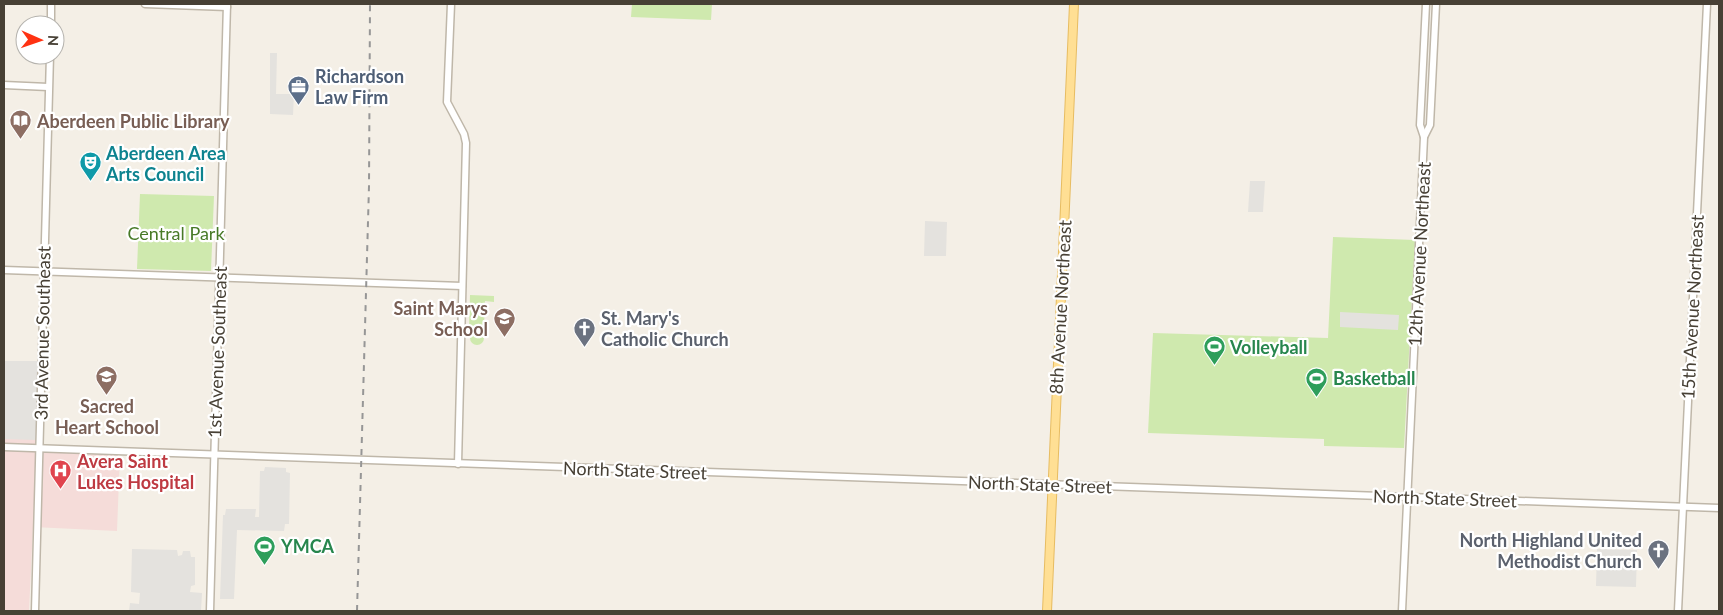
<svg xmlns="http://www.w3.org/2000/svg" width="1723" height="615" font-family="Lato,sans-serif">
<rect width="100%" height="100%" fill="#f4efe6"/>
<path fill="#f5dcd9" d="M 4,361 L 38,362 L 36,447 L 120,454 L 117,531 L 33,527 L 29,611 L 4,611 Z"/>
<g fill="#cfe9ae">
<path d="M 632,4 L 712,4 L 711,20 L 631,17 Z"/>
<path d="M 140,194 L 214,196 L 211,271 L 137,269 Z"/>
<path d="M 1333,237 L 1415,240 L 1404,448 L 1324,446 L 1324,439 L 1148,433 L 1153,333 L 1328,338 Z"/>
<path d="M 470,295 L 494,296 L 494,302 L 485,301 L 484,330 L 469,329 Z"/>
<circle cx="477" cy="338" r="7"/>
</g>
<g fill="#e4e2de">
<path d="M 270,53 L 277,53 L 276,94 L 294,94 L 293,115 L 270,114 Z"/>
<path d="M 1250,181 L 1265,181 L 1263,212 L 1248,212 Z"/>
<path d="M 925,221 L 947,222 L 946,256 L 924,256 Z"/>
<path d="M 1340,312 L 1399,315 L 1398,330 L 1340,327 Z"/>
<path d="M 4,361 L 38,361 L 37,440 L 4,439 Z"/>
<path d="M 265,467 L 286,468 L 286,472 L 290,473 L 289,524 L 285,524 L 284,531 L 237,530 L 234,599 L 220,599 L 223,515 L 225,515 L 226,509 L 256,509 L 255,517 L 259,517 L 260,471 L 264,471 Z"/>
<path d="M 132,549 L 177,550 L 178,556 L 182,555 L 183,551 L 190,551 L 191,557 L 195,557 L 195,585 L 191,586 L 190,592 L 202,593 L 201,611 L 129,611 L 130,603 L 139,604 L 140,593 L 131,592 Z"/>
<path d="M 1597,549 L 1637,550 L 1636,587 L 1596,586 Z"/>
</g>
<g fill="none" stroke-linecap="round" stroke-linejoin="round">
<defs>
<g id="minor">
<path d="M 145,4 L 227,7"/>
<path d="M 451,4 L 447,102 L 464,134 L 466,143 L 458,464"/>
<path d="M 51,25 L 51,4"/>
<path d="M 4,85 L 48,87"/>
<path d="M 1424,137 L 1430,125 L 1436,4"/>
<path d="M 4,270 L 462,286"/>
<path d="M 4,447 L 1719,508"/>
<path d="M 35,611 L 50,55"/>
<path d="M 210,611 L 227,4"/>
<path d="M 1402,611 L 1424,137 L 1420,125 L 1426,4"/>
<path d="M 1678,611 L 1707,4"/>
</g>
<path id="major" d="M 1047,611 L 1074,4"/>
</defs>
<use href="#minor" stroke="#bfb7a9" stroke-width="9"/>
<use href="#major" stroke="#e7bc61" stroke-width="10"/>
<use href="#minor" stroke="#fff" stroke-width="6"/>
<use href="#major" stroke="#ffdf94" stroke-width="8"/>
<path stroke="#969696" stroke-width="2" stroke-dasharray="6 6" stroke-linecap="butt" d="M 357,611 L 369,186 L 370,4"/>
</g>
<defs>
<symbol id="office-pin" viewBox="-11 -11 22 30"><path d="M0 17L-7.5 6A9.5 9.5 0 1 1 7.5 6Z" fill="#5c6f8a" stroke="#fff"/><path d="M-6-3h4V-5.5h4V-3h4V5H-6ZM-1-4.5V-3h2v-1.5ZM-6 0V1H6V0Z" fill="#fff"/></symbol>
<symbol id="library-pin" viewBox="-11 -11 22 30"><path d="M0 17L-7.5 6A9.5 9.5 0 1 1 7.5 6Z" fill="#8d6e63" stroke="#fff"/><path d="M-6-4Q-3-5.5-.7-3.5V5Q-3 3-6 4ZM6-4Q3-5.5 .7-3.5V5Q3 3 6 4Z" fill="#fff"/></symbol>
<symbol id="theatre-pin" viewBox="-11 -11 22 30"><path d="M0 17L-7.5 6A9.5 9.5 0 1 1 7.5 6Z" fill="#0f9aa8" stroke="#fff"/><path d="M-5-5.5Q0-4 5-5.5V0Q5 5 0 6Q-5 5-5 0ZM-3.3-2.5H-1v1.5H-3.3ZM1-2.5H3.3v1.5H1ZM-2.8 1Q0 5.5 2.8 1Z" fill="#fff"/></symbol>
<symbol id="school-pin" viewBox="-11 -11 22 30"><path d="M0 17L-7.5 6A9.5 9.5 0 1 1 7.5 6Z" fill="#8d6e63" stroke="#fff"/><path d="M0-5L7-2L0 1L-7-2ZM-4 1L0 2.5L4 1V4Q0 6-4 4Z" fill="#fff"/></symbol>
<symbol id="church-pin" viewBox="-11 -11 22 30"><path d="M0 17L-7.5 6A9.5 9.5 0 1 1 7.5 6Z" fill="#6b7280" stroke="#fff"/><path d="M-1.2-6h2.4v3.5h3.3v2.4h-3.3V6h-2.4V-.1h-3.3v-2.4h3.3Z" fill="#fff"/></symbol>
<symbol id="stadium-pin" viewBox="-11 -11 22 30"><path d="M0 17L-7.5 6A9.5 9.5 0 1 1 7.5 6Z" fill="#2e9e5b" stroke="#fff"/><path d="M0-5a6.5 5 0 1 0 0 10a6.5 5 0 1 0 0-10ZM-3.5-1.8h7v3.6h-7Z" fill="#fff"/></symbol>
<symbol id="hospital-pin" viewBox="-11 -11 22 30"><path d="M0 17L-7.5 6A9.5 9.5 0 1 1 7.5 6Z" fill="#e0444e" stroke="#fff"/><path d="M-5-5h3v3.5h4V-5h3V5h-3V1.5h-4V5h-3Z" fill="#fff"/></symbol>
</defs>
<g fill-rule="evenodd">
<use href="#office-pin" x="286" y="74" width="25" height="34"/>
<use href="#library-pin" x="8" y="108" width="25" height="34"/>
<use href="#theatre-pin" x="78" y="150" width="25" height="34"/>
<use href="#school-pin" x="492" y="306" width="25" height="34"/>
<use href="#church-pin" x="572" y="316" width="25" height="34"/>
<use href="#stadium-pin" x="1202" y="334" width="25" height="34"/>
<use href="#school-pin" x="94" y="364" width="25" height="34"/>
<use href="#stadium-pin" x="1304" y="366" width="25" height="34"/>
<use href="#hospital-pin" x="48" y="458" width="25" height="34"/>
<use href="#stadium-pin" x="252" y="534" width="25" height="34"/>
<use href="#church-pin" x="1646" y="538" width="25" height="34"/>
</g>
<g text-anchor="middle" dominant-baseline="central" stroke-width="4.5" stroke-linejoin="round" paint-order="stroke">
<g font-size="18" font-weight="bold" fill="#4e5e75" stroke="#fff" text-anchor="start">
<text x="315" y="76">Richardson<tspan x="315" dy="21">Law Firm</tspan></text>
</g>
<g font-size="18" font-weight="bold" fill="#785e54" stroke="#fff" text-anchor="start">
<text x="37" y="121">Aberdeen Public Library</text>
<text x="488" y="308" text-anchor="end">Saint Marys<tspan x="488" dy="21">School</tspan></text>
<text x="107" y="406" text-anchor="middle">Sacred<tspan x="107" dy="21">Heart School</tspan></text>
</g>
<g font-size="18" font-weight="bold" fill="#0d838f" stroke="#fff" text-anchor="start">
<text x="106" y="153">Aberdeen Area<tspan x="106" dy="21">Arts Council</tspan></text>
</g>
<g font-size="18" fill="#487a27" stroke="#fff">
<text x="176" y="233">Central Park</text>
</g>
<g font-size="18" fill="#474035" stroke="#fff">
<text transform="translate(1419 254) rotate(-87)">12th Avenue Northeast</text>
<text transform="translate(1060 307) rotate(-87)">8th Avenue Northeast</text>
<text transform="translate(1692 307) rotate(-87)">15th Avenue Northeast</text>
<text transform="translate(42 333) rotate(-89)">3rd Avenue Southeast</text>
<text transform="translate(217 352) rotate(-88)">1st Avenue Southeast</text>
<text transform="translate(635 470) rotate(2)">North State Street</text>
<text transform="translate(1040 484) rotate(2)">North State Street</text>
<text transform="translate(1445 498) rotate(2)">North State Street</text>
</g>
<g font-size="18" font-weight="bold" fill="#5b616d" stroke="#fff" text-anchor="start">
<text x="601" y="318">St. Mary's<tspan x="601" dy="21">Catholic Church</tspan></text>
<text x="1642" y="540" text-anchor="end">North Highland United<tspan x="1642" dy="21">Methodist Church</tspan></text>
</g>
<g font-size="18" font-weight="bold" fill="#27864d" stroke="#fff" text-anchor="start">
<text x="1230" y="347">Volleyball</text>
<text x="1333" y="378">Basketball</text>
<text x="281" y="546">YMCA</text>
</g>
<g font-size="18" font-weight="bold" fill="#be3a42" stroke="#fff" text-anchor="start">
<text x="77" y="461">Avera Saint<tspan x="77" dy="21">Lukes Hospital</tspan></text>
</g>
</g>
<rect width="1723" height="615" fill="none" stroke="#474035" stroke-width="10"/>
<g transform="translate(40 40) rotate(92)"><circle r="24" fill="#ffffff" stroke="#b5b3ae"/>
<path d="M0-4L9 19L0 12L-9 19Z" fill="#ff3212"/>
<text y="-8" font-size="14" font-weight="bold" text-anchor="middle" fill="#474035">N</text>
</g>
</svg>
